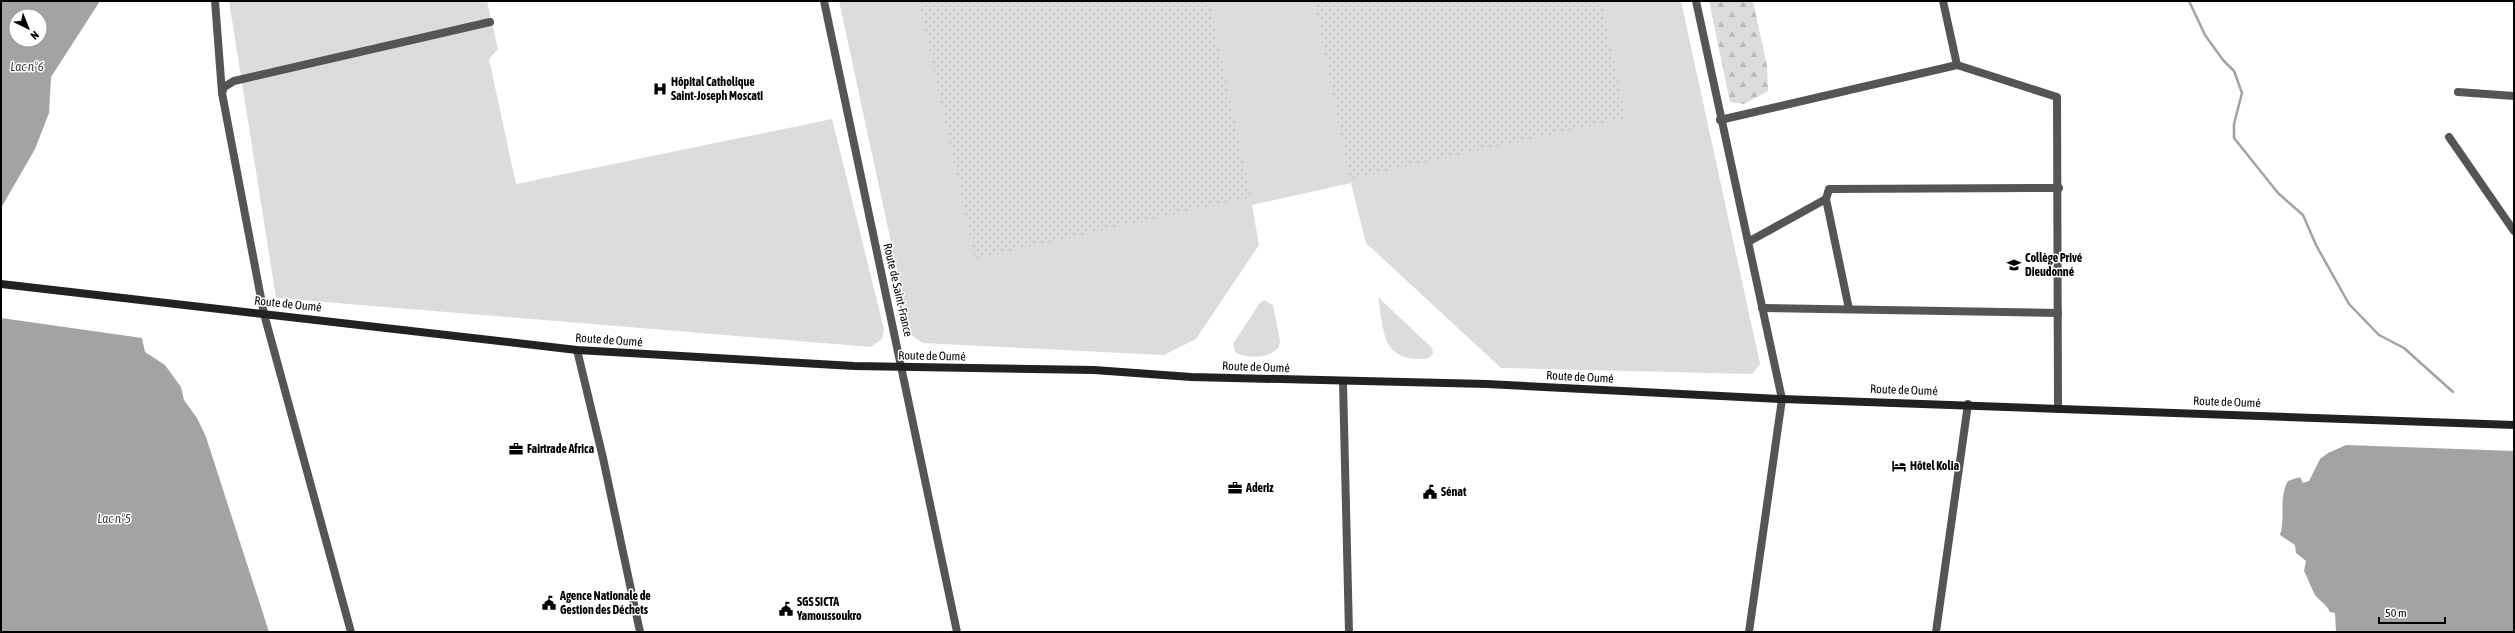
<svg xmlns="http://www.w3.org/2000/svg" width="2515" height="633" font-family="'Asap Condensed',sans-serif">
<defs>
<pattern id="forest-firs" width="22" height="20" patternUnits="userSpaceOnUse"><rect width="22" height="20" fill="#dcdcdc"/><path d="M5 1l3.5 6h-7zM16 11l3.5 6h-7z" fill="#bbb"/></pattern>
<pattern id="park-dots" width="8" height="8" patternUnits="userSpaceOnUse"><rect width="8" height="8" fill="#dcdcdc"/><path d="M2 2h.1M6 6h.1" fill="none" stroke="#bbb" stroke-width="1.8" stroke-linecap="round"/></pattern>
</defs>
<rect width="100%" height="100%" fill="#fff"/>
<g fill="#dcdcdc">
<path d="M 229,1 L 487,1 L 498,49 L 489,59 L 516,184 L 832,119 L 884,329 L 882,339 L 871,347 L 276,298 Z"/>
<path d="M 839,1 L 1681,1 L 1760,364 L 1752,374 L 1501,368 L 1366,243 L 1351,183 L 1252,205 L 1259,245 L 1196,339 L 1164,355 L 923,343 L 911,335 Z"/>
<path d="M 1378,297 L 1432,348 L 1433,353 C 1430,360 1425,359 1418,359 C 1380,358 1384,327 1378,297 Z"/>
<path d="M 1264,300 L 1273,305 L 1280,341 L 1279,347 C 1270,358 1248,360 1235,352 L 1233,344 L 1259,304 Z"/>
</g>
<path fill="url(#forest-firs)" d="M 1709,1 L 1753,1 L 1767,66 L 1768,91 L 1744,104 L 1730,102 Z"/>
<g fill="url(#park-dots)">
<path d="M 919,1 L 1209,1 L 1251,197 L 975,259 Z"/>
<path d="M 1314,1 L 1601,1 L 1626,118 L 1350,179 Z"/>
</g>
<g fill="#a3a3a3" fill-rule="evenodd">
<path d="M 1,1 L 100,1 L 51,77 L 49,113 L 35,149 L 1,208 ZM 16,16 L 40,16 L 40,40 L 16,40 Z"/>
<path d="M 1,318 L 142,338 L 145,352 L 165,365 L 181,387 L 184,400 L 197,418 L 206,437 L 269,632 L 1,632 Z"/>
<path d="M 2346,445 L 2514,451 L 2514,632 L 2336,632 L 2335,613 L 2330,612 C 2326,604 2320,601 2315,595 C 2311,588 2308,578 2304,571 L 2306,561 L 2296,553 L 2295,545 L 2280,535 C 2286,516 2278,499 2288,481 L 2300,477 L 2303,483 L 2309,481 L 2320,459 L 2328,453 Z"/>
</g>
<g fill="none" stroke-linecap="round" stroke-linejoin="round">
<path stroke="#a3a3a3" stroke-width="2.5" d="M 2189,1 L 2205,35 L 2223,60 L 2234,71 L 2242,93 L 2234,124 L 2234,138 L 2278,193 L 2303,215 L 2316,245 L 2349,304 L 2379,335 L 2404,348 L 2453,392"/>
<g stroke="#555" stroke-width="8">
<path d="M 215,1 L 222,93"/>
<path d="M 824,1 C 867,212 914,421 957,632"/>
<path d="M 1696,1 L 1782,399 L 1749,632"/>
<path d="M 1943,1 L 1957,65"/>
<path d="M 2458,92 L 2514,96"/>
<path d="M 1720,120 L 1957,65 L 2057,97 L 2058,408"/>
<path d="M 2449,137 L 2514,231"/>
<path d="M 1748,242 L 1826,199"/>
<path d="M 1762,308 L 2058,313"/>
<path d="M 1849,309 L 1826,199 L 1829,189 L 2059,188"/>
<path d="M 264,314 L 222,93 L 224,87 L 234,81 L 490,22"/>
<path d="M 577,350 L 603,458 L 640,632"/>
<path d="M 1343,382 L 1349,632"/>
<path d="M 1936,632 L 1968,404"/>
</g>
<path stroke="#555" stroke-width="8" d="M 264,314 L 351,632"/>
<path stroke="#222" stroke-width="8" d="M 1,284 L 577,350 L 854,366 L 1094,370 L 1191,377 L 1487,384 L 1782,399 L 2514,425"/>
</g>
<defs>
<symbol id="hospital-bare" viewBox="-9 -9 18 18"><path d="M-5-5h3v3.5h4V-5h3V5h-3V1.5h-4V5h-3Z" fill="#000" stroke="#fff" stroke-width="2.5" paint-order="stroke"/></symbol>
<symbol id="school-bare" viewBox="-9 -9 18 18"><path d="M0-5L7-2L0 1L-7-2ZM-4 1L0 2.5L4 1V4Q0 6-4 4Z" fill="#000" stroke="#fff" stroke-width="2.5" paint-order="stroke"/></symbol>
<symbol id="office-bare" viewBox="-9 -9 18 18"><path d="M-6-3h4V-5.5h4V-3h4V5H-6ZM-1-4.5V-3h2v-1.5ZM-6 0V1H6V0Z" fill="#000" stroke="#fff" stroke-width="2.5" paint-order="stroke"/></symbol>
<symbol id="hotel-bare" viewBox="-9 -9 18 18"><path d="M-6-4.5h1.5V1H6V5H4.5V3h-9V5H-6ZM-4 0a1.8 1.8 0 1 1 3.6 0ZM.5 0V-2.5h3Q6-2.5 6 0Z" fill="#000" stroke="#fff" stroke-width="2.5" paint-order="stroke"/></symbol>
<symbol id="civic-bare" viewBox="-9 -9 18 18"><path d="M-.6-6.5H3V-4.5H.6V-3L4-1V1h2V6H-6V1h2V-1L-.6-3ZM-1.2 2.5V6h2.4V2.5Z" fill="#000" stroke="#fff" stroke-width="2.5" paint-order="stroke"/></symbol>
</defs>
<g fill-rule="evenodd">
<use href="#hospital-bare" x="650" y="79" width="20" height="20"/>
<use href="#school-bare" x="2004" y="255" width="20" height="20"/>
<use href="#office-bare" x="506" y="439" width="20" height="20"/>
<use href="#hotel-bare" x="1889" y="456" width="20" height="20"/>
<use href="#office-bare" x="1225" y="478" width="20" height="20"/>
<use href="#civic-bare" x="1420" y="482" width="20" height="20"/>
<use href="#civic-bare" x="539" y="593" width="20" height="20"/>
<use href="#civic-bare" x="776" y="599" width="20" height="20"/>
</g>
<g text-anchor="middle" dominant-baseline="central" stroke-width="3" stroke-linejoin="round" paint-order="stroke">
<g font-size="12" font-weight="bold" fill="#000" stroke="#fff" text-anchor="start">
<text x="671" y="82">Hôpital Catholique<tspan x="671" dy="14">Saint-Joseph Moscati</tspan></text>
<text x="2025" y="258">Collège Privé<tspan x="2025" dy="14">Dieudonné</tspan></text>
<text x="527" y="449">Fairtrade Africa</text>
<text x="1910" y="466">Hôtel Kolia</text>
<text x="1246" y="488">Aderiz</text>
<text x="1441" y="492">Sénat</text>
<text x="560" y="596">Agence Nationale de<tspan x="560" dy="14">Gestion des Déchets</tspan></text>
<text x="797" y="602">SGS SICTA<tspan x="797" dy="14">Yamoussoukro</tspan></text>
</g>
<g font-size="12" fill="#000" stroke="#fff">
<text transform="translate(898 290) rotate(77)">Route de Saint-France</text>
<text transform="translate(288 304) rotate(6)">Route de Oumé</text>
<text transform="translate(609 340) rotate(4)">Route de Oumé</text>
<text transform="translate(932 356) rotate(1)">Route de Oumé</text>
<text transform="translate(1256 367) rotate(2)">Route de Oumé</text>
<text transform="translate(1580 377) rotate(3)">Route de Oumé</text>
<text transform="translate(1904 390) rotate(2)">Route de Oumé</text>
<text transform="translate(2227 402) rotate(2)">Route de Oumé</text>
</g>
<g font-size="13" font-style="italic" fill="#444" stroke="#fff">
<text x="27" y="66">Lac n°6</text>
<text x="114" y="518">Lac n°5</text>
</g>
</g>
<rect width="2515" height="633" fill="none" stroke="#000000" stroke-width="4"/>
<g transform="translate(28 28) rotate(137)"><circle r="19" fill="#ffffff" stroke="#999999"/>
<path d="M0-3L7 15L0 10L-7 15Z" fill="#000000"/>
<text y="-6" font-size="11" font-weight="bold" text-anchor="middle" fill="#000000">N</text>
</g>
<path d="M2379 617v6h66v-6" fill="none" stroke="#000000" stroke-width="2"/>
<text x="2385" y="617" font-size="12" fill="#000000" stroke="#ffffff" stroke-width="3" paint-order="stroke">50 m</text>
</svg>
